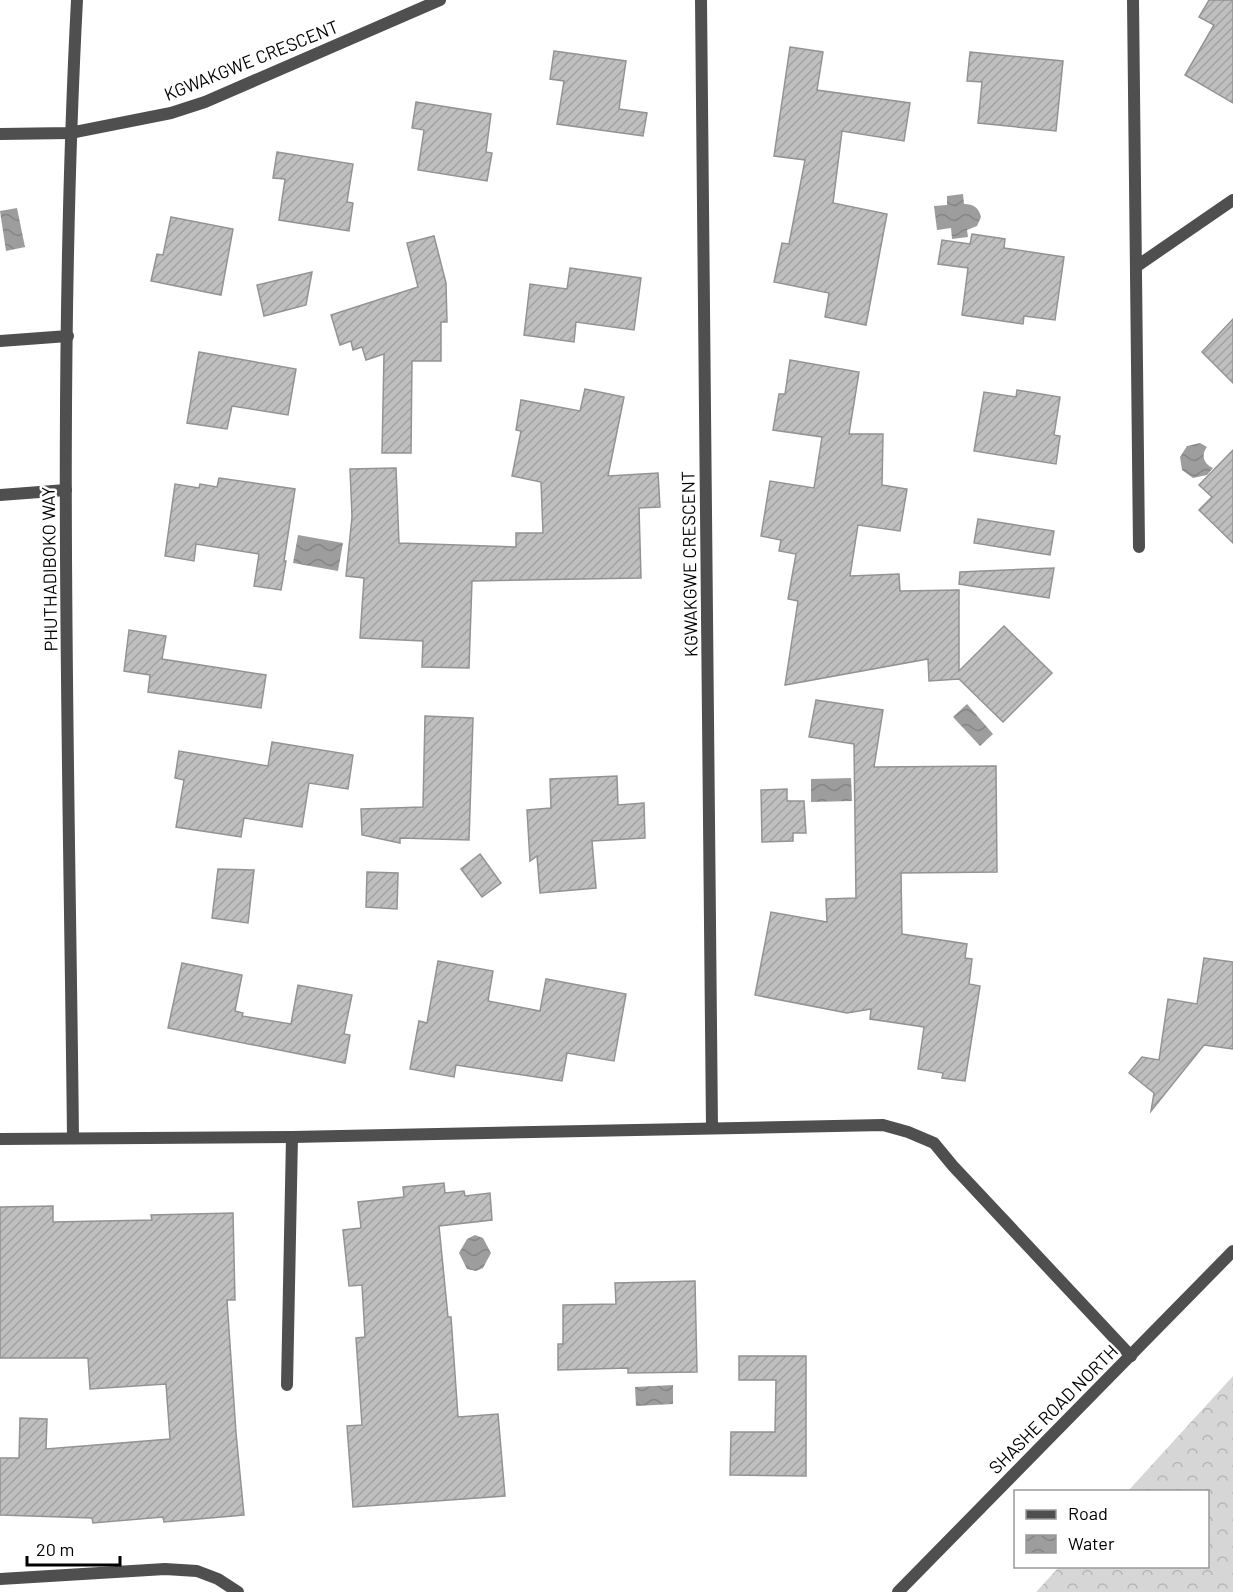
<svg xmlns="http://www.w3.org/2000/svg" width="1233" height="1592" font-family="Barlow,sans-serif">
<defs>
<pattern id="forest-crowns" width="20" height="18" patternUnits="userSpaceOnUse" patternTransform="scale(1.5)"><rect width="20" height="18" fill="#d6d6d6"/><path d="M2 6a3 3 0 1 1 6 0M12 15a3 3 0 1 1 6 0" fill="none" stroke="#b6b6b6"/></pattern>
<pattern id="water-waves" width="16" height="10" patternUnits="userSpaceOnUse" patternTransform="scale(1.5)"><rect width="16" height="10" fill="#9d9d9d"/><path d="M0 5q4-4 8 0t8 0" fill="none" stroke="#858585"/></pattern>
<pattern id="building-hatch" width="6" height="6" patternUnits="userSpaceOnUse" patternTransform="scale(1.5)"><rect width="6" height="6" fill="#bfbfbf"/><path d="M-1 1l2-2M0 6l6-6M5 7l2-2" fill="none" stroke="#a2a2a2"/></pattern>
</defs>
<rect width="100%" height="100%" fill="#fff"/>
<path fill="url(#forest-crowns)" d="M 1233,1376 L 1233,1592 L 1036,1592 L 1059,1567 L 1208,1566 L 1208,1492 L 1128,1491 Z"/>
<g fill="url(#water-waves)">
<path d="M 963,194 L 964,204 C 974,204 979,208 981,217 L 977,226 L 967,230 L 968,237 L 952,239 L 951,228 L 937,230 L 934,206 L 947,205 L 947,196 Z"/>
<path d="M 17,208 L 25,247 L 6,251 L 0,211 Z"/>
<path d="M 1200,443 L 1207,447 C 1201,454 1203,464 1213,468 L 1207,475 L 1193,478 L 1182,470 L 1180,457 L 1187,446 Z"/>
<path d="M 298,535 L 343,543 L 338,571 L 293,563 Z"/>
<path d="M 967,704 L 993,734 L 980,746 L 953,717 Z"/>
<path d="M 851,778 L 852,801 L 811,802 L 811,779 Z"/>
<path d="M 475,1235 L 483,1238 L 491,1253 L 483,1268 L 476,1271 L 467,1269 L 459,1253 L 467,1239 Z"/>
<path d="M 673,1385 L 673,1404 L 636,1406 L 635,1387 Z"/>
</g>
<g fill="url(#building-hatch)" stroke="#939393" stroke-width="1.5">
<path d="M 1209,0 L 1233,0 L 1233,103 L 1185,75 L 1214,25 L 1199,17 Z"/>
<path d="M 790,47 L 823,52 L 817,90 L 910,103 L 904,141 L 842,131 L 833,203 L 887,214 L 866,325 L 825,317 L 829,293 L 774,282 L 782,243 L 789,244 L 805,160 L 774,156 Z"/>
<path d="M 554,51 L 626,61 L 619,109 L 647,113 L 643,136 L 557,124 L 564,81 L 550,79 Z"/>
<path d="M 970,52 L 1063,61 L 1056,131 L 978,123 L 982,82 L 967,81 Z"/>
<path d="M 416,102 L 491,114 L 486,152 L 492,153 L 487,181 L 418,170 L 424,130 L 412,128 Z"/>
<path d="M 277,152 L 353,164 L 347,202 L 353,203 L 349,231 L 279,220 L 285,179 L 273,178 Z"/>
<path d="M 171,217 L 233,229 L 221,295 L 151,281 L 157,254 L 163,255 Z"/>
<path d="M 972,234 L 1005,239 L 1004,248 L 1064,257 L 1055,320 L 1024,316 L 1023,324 L 962,315 L 968,268 L 938,264 L 942,240 L 970,244 Z"/>
<path d="M 434,236 L 446,283 L 447,322 L 441,322 L 441,361 L 412,361 L 411,453 L 382,453 L 384,354 L 366,360 L 362,347 L 353,350 L 351,341 L 340,345 L 331,315 L 418,287 L 407,243 Z"/>
<path d="M 570,268 L 641,278 L 634,330 L 576,322 L 574,342 L 524,335 L 530,284 L 567,289 Z"/>
<path d="M 312,272 L 306,305 L 264,316 L 257,285 Z"/>
<path d="M 1233,319 L 1233,383 L 1202,352 Z"/>
<path d="M 199,352 L 296,369 L 288,415 L 232,406 L 227,429 L 187,423 Z"/>
<path d="M 790,360 L 859,372 L 849,434 L 883,434 L 882,485 L 907,489 L 900,531 L 858,525 L 850,576 L 899,574 L 900,591 L 959,590 L 959,671 L 1004,626 L 1052,673 L 1003,722 L 959,679 L 929,681 L 928,659 L 785,685 L 798,601 L 788,599 L 796,554 L 779,551 L 781,540 L 761,536 L 770,481 L 814,488 L 822,437 L 773,430 L 779,394 L 785,394 Z"/>
<path d="M 585,389 L 624,397 L 608,476 L 658,473 L 660,507 L 639,508 L 641,578 L 472,581 L 469,668 L 422,667 L 423,641 L 360,638 L 364,578 L 346,576 L 352,517 L 350,469 L 396,468 L 399,543 L 516,547 L 516,533 L 543,533 L 541,482 L 512,476 L 521,431 L 516,430 L 521,400 L 580,411 Z"/>
<path d="M 1017,390 L 1060,397 L 1054,435 L 1060,436 L 1056,464 L 974,451 L 984,392 L 1016,397 Z"/>
<path d="M 1233,450 L 1233,543 L 1199,510 L 1212,497 L 1199,485 Z"/>
<path d="M 219,478 L 295,489 L 284,561 L 286,561 L 281,590 L 254,586 L 259,554 L 196,544 L 194,561 L 165,556 L 175,484 L 199,488 L 200,484 L 217,487 Z"/>
<path d="M 978,519 L 1054,531 L 1050,555 L 974,543 Z"/>
<path d="M 1054,568 L 1049,598 L 959,584 L 960,572 Z"/>
<path d="M 129,630 L 166,636 L 162,659 L 266,675 L 261,708 L 148,692 L 150,675 L 124,671 Z"/>
<path d="M 816,700 L 883,710 L 874,767 L 996,766 L 997,872 L 901,873 L 902,934 L 967,944 L 965,958 L 972,959 L 969,984 L 980,986 L 965,1081 L 942,1078 L 943,1073 L 918,1069 L 924,1027 L 870,1019 L 871,1009 L 847,1013 L 755,995 L 771,912 L 827,922 L 826,899 L 856,898 L 854,744 L 809,737 Z"/>
<path d="M 425,716 L 473,718 L 469,840 L 400,838 L 400,843 L 362,835 L 361,809 L 423,807 Z"/>
<path d="M 272,742 L 353,755 L 348,789 L 309,783 L 302,827 L 244,818 L 241,837 L 176,827 L 184,780 L 175,778 L 179,751 L 268,766 Z"/>
<path d="M 617,776 L 618,805 L 644,803 L 645,838 L 592,841 L 596,888 L 540,893 L 537,856 L 530,861 L 527,810 L 551,808 L 550,779 Z"/>
<path d="M 787,789 L 787,801 L 804,801 L 806,833 L 793,833 L 793,841 L 762,842 L 761,790 Z"/>
<path d="M 480,854 L 501,883 L 482,897 L 461,869 Z"/>
<path d="M 218,869 L 254,870 L 248,923 L 212,918 Z"/>
<path d="M 367,872 L 398,873 L 397,909 L 366,907 Z"/>
<path d="M 1204,958 L 1233,962 L 1233,1049 L 1204,1045 L 1151,1111 L 1154,1093 L 1129,1073 L 1142,1057 L 1159,1060 L 1168,999 L 1197,1004 Z"/>
<path d="M 438,961 L 493,971 L 488,1001 L 540,1011 L 546,979 L 626,994 L 614,1061 L 567,1053 L 562,1081 L 456,1065 L 454,1077 L 410,1069 L 419,1021 L 427,1023 Z"/>
<path d="M 182,963 L 242,975 L 235,1011 L 243,1013 L 242,1016 L 291,1024 L 298,985 L 352,995 L 344,1034 L 350,1035 L 345,1063 L 168,1028 Z"/>
<path d="M 444,1183 L 445,1193 L 464,1191 L 465,1196 L 490,1193 L 492,1220 L 439,1226 L 448,1317 L 451,1317 L 458,1417 L 498,1414 L 505,1496 L 353,1507 L 347,1426 L 362,1425 L 356,1338 L 365,1337 L 362,1285 L 349,1286 L 343,1230 L 361,1228 L 358,1202 L 404,1197 L 403,1187 Z"/>
<path d="M 53,1206 L 53,1222 L 152,1220 L 151,1215 L 233,1213 L 235,1300 L 227,1300 L 236,1433 L 244,1515 L 164,1522 L 163,1517 L 93,1523 L 92,1518 L 0,1515 L 0,1458 L 19,1458 L 20,1418 L 47,1419 L 46,1449 L 170,1439 L 166,1384 L 90,1389 L 88,1358 L 0,1358 L 0,1207 Z"/>
<path d="M 695,1281 L 697,1372 L 628,1373 L 628,1368 L 558,1370 L 558,1344 L 563,1344 L 563,1305 L 616,1304 L 615,1283 Z"/>
<path d="M 739,1356 L 806,1356 L 806,1476 L 730,1475 L 731,1432 L 775,1432 L 776,1380 L 739,1380 Z"/>
</g>
<g fill="none" stroke-linecap="round" stroke-linejoin="round">
<g stroke="#4f4f4f" stroke-width="12">
<path d="M 701,0 L 712,1128"/>
<path d="M 1133,0 L 1139,547"/>
<path d="M 0,134 L 70,133 L 171,113 L 205,102 L 440,0"/>
<path d="M 1137,266 L 1233,200"/>
<path d="M 0,341 L 68,336"/>
<path d="M 0,495 L 66,490"/>
<path d="M 73,1138 C 69,759 57,379 77,0"/>
<path d="M 0,1139 L 292,1137 L 883,1125 L 908,1132 L 934,1143 L 953,1166 L 1131,1356"/>
<path d="M 287,1385 L 292,1137"/>
<path d="M 0,1579 L 165,1569 L 197,1571 L 218,1579 L 238,1592"/>
<path d="M 898,1592 L 1233,1251"/>
</g>
</g>
<g text-anchor="middle" dominant-baseline="central" stroke-width="5" stroke-linejoin="round" paint-order="stroke">
<g font-size="18" fill="#000" stroke="#fff">
<text transform="translate(251 60) rotate(-22)">KGWAKGWE CRESCENT</text>
<text transform="translate(689 564) rotate(-91)">KGWAKGWE CRESCENT</text>
<text transform="translate(49 569) rotate(-91)">PHUTHADIBOKO WAY</text>
<text transform="translate(1053 1409) rotate(-45)">SHASHE ROAD NORTH</text>
</g>
</g>
<rect x="1014" y="1490" width="195" height="78" fill="#ffffff" stroke="#999999" stroke-width="1.5"/>
<rect x="1026" y="1510" width="30" height="9" fill="#4f4f4f" stroke="#999999" stroke-width="1.5"/>
<text x="1068" y="1520" font-size="18" fill="#000000">Road</text>
<rect x="1026" y="1535" width="30" height="18" fill="url(#water-waves)" stroke="#999999" stroke-width="1.5"/>
<text x="1068" y="1550" font-size="18" fill="#000000">Water</text>
<path d="M27 1556v9h93v-9" fill="none" stroke="#000000" stroke-width="3"/>
<text x="36" y="1556" font-size="18" fill="#000000" stroke="#ffffff" stroke-width="4.5" paint-order="stroke">20 m</text>
</svg>
